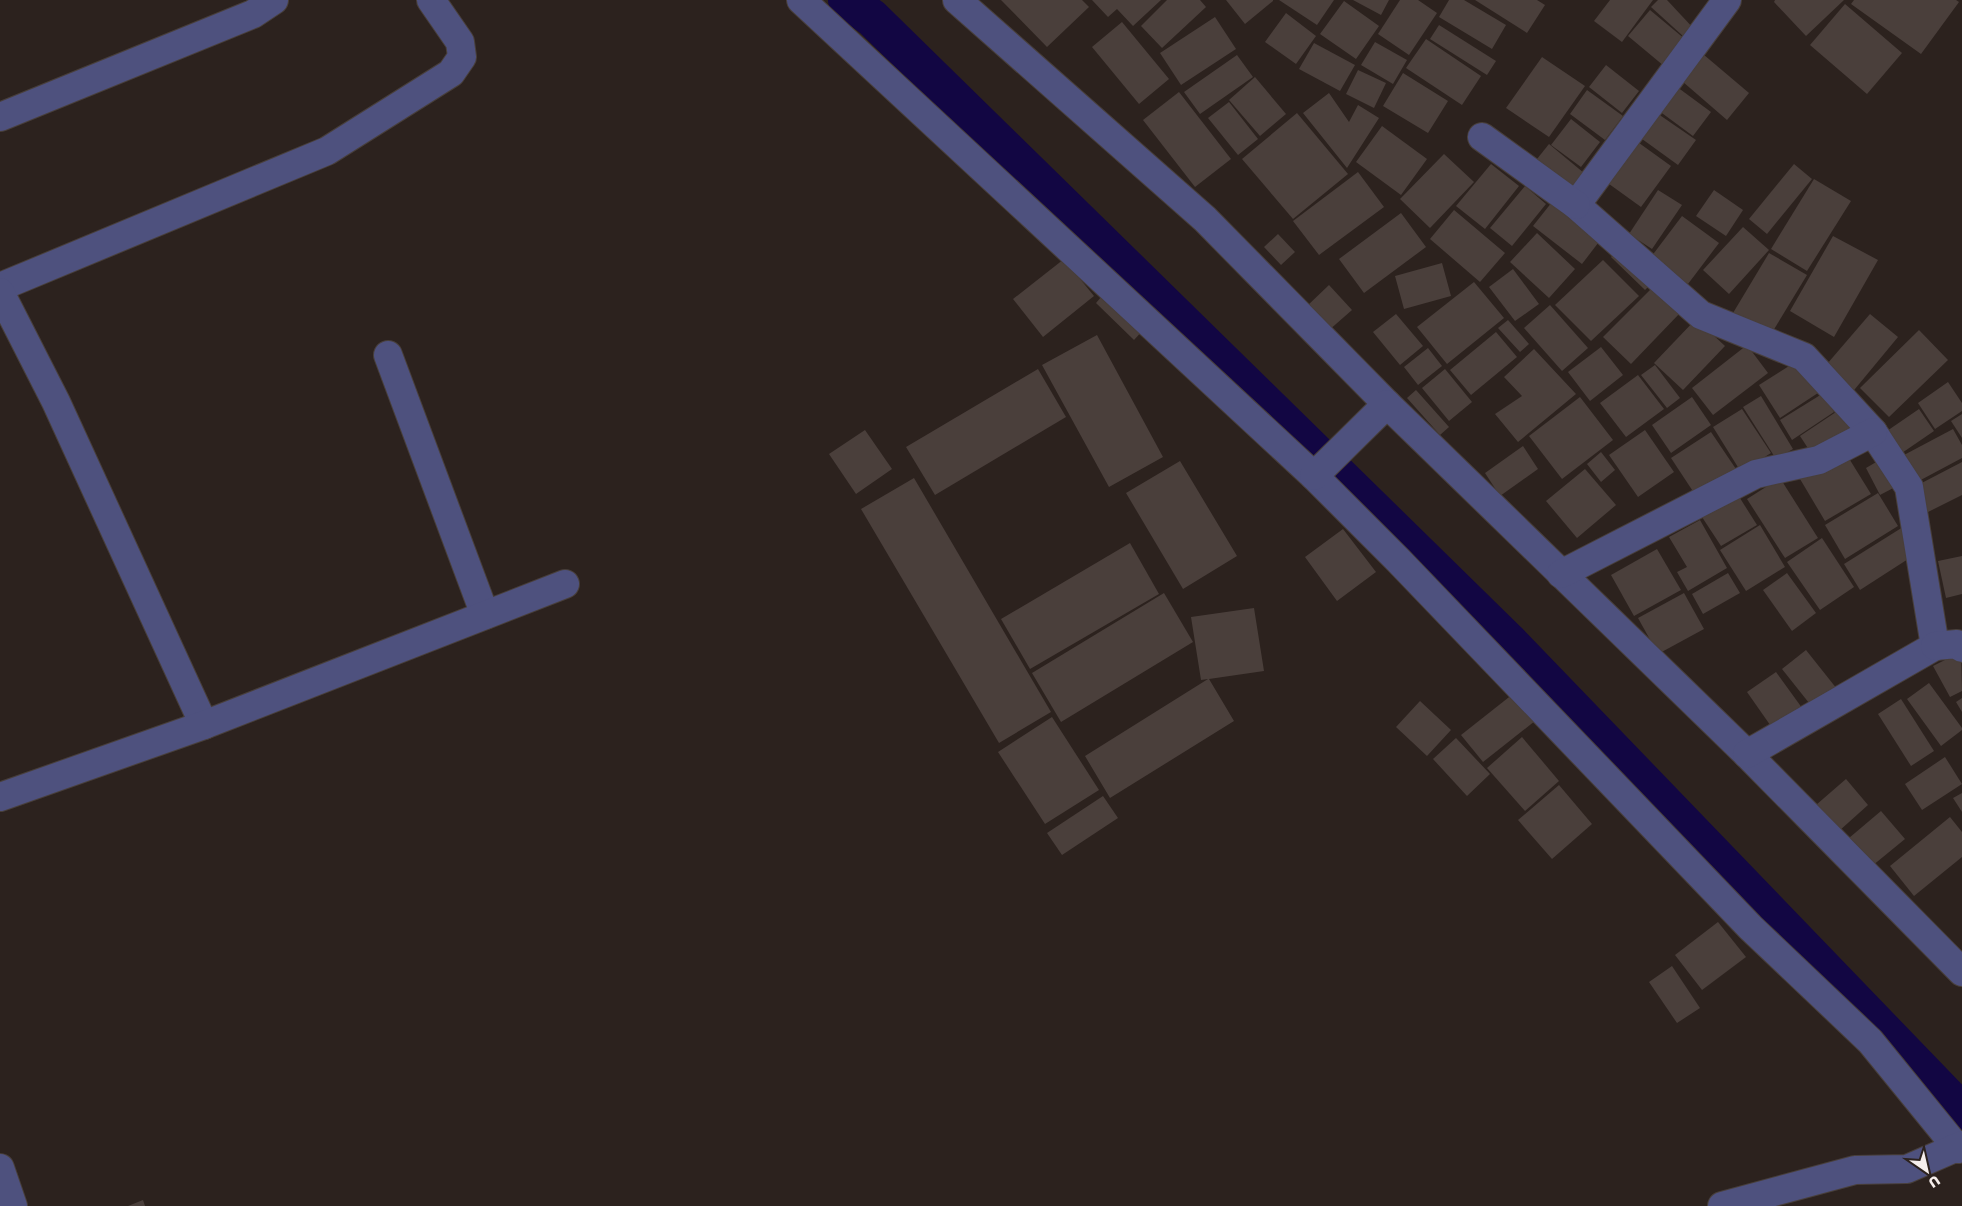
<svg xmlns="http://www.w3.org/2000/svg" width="1962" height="1206" font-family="Rubik,sans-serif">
<rect width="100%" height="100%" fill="#2c221e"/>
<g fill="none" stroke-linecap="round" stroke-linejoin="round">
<path stroke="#120643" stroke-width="38" d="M 847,0 L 872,18 L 1508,641 L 1962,1112"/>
</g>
<g fill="#4a3f3b">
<path d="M 1001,0 L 1082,0 L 1089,7 L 1047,47 Z"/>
<path d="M 1092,0 L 1161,0 L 1133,26 L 1117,9 L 1108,17 Z"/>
<path d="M 1167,0 L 1200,0 L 1206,7 L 1162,48 L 1141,26 Z"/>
<path d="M 1226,0 L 1273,0 L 1273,1 L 1245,24 Z"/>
<path d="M 1279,0 L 1334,0 L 1317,25 Z"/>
<path d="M 1353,0 L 1389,0 L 1381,15 Z"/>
<path d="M 1400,0 L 1418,0 L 1437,13 L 1409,55 L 1378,34 Z"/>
<path d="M 1449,0 L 1464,0 L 1506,25 L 1492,49 L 1439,17 Z"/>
<path d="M 1475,0 L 1537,0 L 1545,5 L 1527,33 Z"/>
<path d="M 1610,0 L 1653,0 L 1622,42 L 1594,21 Z"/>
<path d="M 1658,0 L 1667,0 L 1695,30 L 1683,36 L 1651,7 Z"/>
<path d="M 1775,0 L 1844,0 L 1806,36 L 1774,2 Z"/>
<path d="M 1854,0 L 1956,0 L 1959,2 L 1921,54 L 1851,4 Z"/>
<path d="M 1344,1 L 1379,26 L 1356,59 L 1320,34 Z"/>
<path d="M 1845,4 L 1902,53 L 1867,94 L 1810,45 Z"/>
<path d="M 1650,10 L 1686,40 L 1664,66 L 1628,36 Z"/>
<path d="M 1286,13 L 1316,36 L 1296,64 L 1265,42 Z"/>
<path d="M 1215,17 L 1236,49 L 1181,85 L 1160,53 Z"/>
<path d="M 1122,22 L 1169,79 L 1139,104 L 1092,47 Z"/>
<path d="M 1439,25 L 1496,61 L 1487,75 L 1430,39 Z"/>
<path d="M 1426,39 L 1481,76 L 1462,105 L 1406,68 Z"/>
<path d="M 1375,42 L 1407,60 L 1393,84 L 1361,65 Z"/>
<path d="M 1314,43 L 1355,65 L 1340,91 L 1299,69 Z"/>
<path d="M 1697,49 L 1749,93 L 1727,120 L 1675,75 Z"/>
<path d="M 1237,55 L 1253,77 L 1200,114 L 1184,92 Z"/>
<path d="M 1542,57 L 1585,86 L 1549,137 L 1506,108 Z"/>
<path d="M 1606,65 L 1639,91 L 1622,113 L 1589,87 Z"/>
<path d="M 1358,70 L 1386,83 L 1374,108 L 1346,94 Z"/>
<path d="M 1403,73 L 1448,101 L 1428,133 L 1383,106 Z"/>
<path d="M 1255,77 L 1286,114 L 1260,136 L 1229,100 Z"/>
<path d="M 1669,81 L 1711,112 L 1693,136 L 1651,105 Z"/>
<path d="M 1587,90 L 1623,116 L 1605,140 L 1570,114 Z"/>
<path d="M 1179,92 L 1231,159 L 1195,187 L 1143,120 Z"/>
<path d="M 1329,93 L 1349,122 L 1358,105 L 1379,118 L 1347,168 L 1303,113 Z"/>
<path d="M 1229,102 L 1258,139 L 1238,155 L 1208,118 Z"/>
<path d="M 1648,107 L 1696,140 L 1678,165 L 1631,131 Z"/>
<path d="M 1297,113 L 1348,174 L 1293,219 L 1242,159 Z"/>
<path d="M 1571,119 L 1600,142 L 1581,167 L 1551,145 Z"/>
<path d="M 1382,126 L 1427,159 L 1401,195 L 1356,162 Z"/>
<path d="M 1628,135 L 1671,166 L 1641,207 L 1598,176 Z"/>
<path d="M 1549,144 L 1590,178 L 1574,198 L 1533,164 Z"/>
<path d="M 1444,154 L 1474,182 L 1430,228 L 1400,199 Z"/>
<path d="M 1491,164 L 1519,186 L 1485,229 L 1456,206 Z"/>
<path d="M 1794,164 L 1812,179 L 1767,234 L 1749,219 Z"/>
<path d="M 1358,172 L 1384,207 L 1319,255 L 1293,221 Z"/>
<path d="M 1814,179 L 1851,201 L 1807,271 L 1771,249 Z"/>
<path d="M 1525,186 L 1546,204 L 1512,246 L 1490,228 Z"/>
<path d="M 1658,190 L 1682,205 L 1652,249 L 1629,234 Z"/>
<path d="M 1714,190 L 1743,210 L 1726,236 L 1696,216 Z"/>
<path d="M 1556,197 L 1605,234 L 1582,264 L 1533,226 Z"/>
<path d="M 1454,210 L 1505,253 L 1480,282 L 1430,239 Z"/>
<path d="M 1401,213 L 1426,247 L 1364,293 L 1339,259 Z"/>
<path d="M 1682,216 L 1719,243 L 1688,284 L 1651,257 Z"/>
<path d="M 1743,227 L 1769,250 L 1729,294 L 1703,270 Z"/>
<path d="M 1537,233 L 1575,269 L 1549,298 L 1510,262 Z"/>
<path d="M 1278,234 L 1295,252 L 1281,265 L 1264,247 Z"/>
<path d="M 1833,236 L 1878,260 L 1834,337 L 1790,311 Z"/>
<path d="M 1622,246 L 1656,279 L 1645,290 L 1611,257 Z"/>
<path d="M 1769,253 L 1807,275 L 1767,341 L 1730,318 Z"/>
<path d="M 1064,259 L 1094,296 L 1043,337 L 1013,299 Z"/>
<path d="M 1603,260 L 1639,296 L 1591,341 L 1555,305 Z"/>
<path d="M 1442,263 L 1451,296 L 1404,309 L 1395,276 Z"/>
<path d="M 1513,269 L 1539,304 L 1515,321 L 1489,287 Z"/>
<path d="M 1474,282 L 1504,318 L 1447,364 L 1417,327 Z"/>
<path d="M 1329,285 L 1352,310 L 1328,331 L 1306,307 Z"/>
<path d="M 1653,287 L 1680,313 L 1631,364 L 1603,337 Z"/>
<path d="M 1107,290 L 1145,328 L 1134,340 L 1096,303 Z"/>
<path d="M 1550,305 L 1588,348 L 1562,371 L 1524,328 Z"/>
<path d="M 1396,314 L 1423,346 L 1400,365 L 1373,332 Z"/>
<path d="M 1870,314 L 1898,337 L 1850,395 L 1821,371 Z"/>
<path d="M 1696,319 L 1725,346 L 1683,390 L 1654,363 Z"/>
<path d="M 1508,320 L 1529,344 L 1520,352 L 1498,328 Z"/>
<path d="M 1919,330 L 1948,360 L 1889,417 L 1860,388 Z"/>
<path d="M 1496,332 L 1517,357 L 1471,395 L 1450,370 Z"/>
<path d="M 1097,335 L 1163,457 L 1109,487 L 1042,365 Z"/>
<path d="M 1747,345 L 1768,373 L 1713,415 L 1692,388 Z"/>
<path d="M 1601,347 L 1623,375 L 1590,401 L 1568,372 Z"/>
<path d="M 1428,348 L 1442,366 L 1418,385 L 1404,367 Z"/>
<path d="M 1534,349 L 1576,394 L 1518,442 L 1495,414 L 1522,396 L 1504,377 Z"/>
<path d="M 1800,359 L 1821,391 L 1780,418 L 1759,385 Z"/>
<path d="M 1655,365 L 1680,398 L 1667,408 L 1641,375 Z"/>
<path d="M 1038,369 L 1066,417 L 935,495 L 906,447 Z"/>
<path d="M 1445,369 L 1472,402 L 1449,421 L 1422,388 Z"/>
<path d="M 1638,375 L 1664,409 L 1626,437 L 1600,403 Z"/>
<path d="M 1948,382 L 1962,403 L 1962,411 L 1935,429 L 1918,403 Z"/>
<path d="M 1416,390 L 1449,427 L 1440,435 L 1407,398 Z"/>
<path d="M 1822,394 L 1834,412 L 1792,440 L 1780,420 Z"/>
<path d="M 1761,396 L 1793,449 L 1776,459 L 1743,407 Z"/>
<path d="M 1580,397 L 1613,440 L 1562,479 L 1529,436 Z"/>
<path d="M 1692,397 L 1711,425 L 1671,453 L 1652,425 Z"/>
<path d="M 1845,406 L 1860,429 L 1815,459 L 1800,436 Z"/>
<path d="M 1742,409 L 1771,453 L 1741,472 L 1713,427 Z"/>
<path d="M 1919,409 L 1934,431 L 1899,455 L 1884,433 Z"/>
<path d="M 1962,414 L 1962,438 L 1951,421 Z"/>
<path d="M 1953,429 L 1962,445 L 1962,458 L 1917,482 L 1904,455 Z"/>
<path d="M 865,430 L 892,469 L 856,494 L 829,454 Z"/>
<path d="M 1645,430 L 1674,472 L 1638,497 L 1609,455 Z"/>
<path d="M 1711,432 L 1738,472 L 1698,499 L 1671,458 Z"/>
<path d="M 1523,446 L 1538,469 L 1500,496 L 1485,473 Z"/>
<path d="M 1601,452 L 1615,470 L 1601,482 L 1587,464 Z"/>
<path d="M 1845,452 L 1871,494 L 1825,521 L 1800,479 Z"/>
<path d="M 1883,458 L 1899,485 L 1880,495 L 1866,468 Z"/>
<path d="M 1180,461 L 1237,556 L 1183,589 L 1126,493 Z"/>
<path d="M 1962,462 L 1962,495 L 1926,513 L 1914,487 Z"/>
<path d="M 1585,469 L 1616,505 L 1577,538 L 1546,501 Z"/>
<path d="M 914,478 L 1051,712 L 999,743 L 861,509 Z"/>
<path d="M 1780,478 L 1818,538 L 1785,558 L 1747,499 Z"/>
<path d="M 1878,493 L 1898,526 L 1845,559 L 1825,525 Z"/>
<path d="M 1738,495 L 1757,525 L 1721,546 L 1702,517 Z"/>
<path d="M 1700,520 L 1727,568 L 1688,591 L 1677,572 L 1687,567 L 1669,537 Z"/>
<path d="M 1760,525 L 1785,567 L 1746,591 L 1720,550 Z"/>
<path d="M 1903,527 L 1919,552 L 1860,590 L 1844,564 Z"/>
<path d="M 1343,529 L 1376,572 L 1337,601 L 1305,557 Z"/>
<path d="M 1822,538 L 1854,587 L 1820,610 L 1787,562 Z"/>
<path d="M 1130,543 L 1159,594 L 1030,669 L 1001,619 Z"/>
<path d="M 1657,549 L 1681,590 L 1634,616 L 1611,575 Z"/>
<path d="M 1962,556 L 1962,594 L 1946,598 L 1938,561 Z"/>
<path d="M 1728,573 L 1740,593 L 1703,614 L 1692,594 Z"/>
<path d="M 1787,573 L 1816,613 L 1792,631 L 1763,590 Z"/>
<path d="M 1164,593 L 1193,642 L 1061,722 L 1032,673 Z"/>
<path d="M 1684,593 L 1704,629 L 1658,654 L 1638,618 Z"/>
<path d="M 1254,608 L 1264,671 L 1209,679 L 1234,721 L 1110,798 L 1085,756 L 1208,679 L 1201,680 L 1191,617 Z"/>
<path d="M 1806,650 L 1837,689 L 1813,708 L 1782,669 Z"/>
<path d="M 1961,652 L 1962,691 L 1950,697 L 1933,666 Z"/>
<path d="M 1776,672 L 1805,712 L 1775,732 L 1747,692 Z"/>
<path d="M 1929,683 L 1962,728 L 1962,730 L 1941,746 L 1907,699 Z"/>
<path d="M 1518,690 L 1540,717 L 1483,762 L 1461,735 Z"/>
<path d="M 1962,698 L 1962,712 L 1956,702 Z"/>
<path d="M 1901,699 L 1934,751 L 1911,766 L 1878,714 Z"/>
<path d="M 1420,701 L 1451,730 L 1427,756 L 1396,727 Z"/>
<path d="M 1052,717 L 1099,790 L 1045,824 L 998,752 Z"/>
<path d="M 1522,737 L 1559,781 L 1525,811 L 1487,768 Z"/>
<path d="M 1456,738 L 1490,774 L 1467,796 L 1433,759 Z"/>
<path d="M 1945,757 L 1962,784 L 1922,810 L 1905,784 Z"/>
<path d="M 1846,779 L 1868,805 L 1839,831 L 1816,805 Z"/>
<path d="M 1559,785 L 1592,824 L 1552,859 L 1518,820 Z"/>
<path d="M 1962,793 L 1962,812 L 1953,798 Z"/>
<path d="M 1103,796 L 1118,818 L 1062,855 L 1047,833 Z"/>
<path d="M 1881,811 L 1905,839 L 1872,866 L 1849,838 Z"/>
<path d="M 1950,817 L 1962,832 L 1962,857 L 1914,896 L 1890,866 Z"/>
<path d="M 1718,922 L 1746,957 L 1702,990 L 1675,955 Z"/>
<path d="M 1672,966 L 1700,1008 L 1677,1023 L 1649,982 Z"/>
<path d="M 143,1200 L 145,1206 L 128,1206 Z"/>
</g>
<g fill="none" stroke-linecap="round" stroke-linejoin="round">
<defs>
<g id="minor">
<path d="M 801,0 L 1314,476 L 1398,560 L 1750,927 L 1870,1041 L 1958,1149"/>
<path d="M 957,0 L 1205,219 L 1387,404 L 1747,754 L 1962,972"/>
<path d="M 1727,0 L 1576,205 L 1701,315 L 1804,357 L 1873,432 L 1909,487 L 1935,646 L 1747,754"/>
<path d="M 0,117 L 253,14 L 274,0"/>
<path d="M 1482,137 L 1576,205"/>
<path d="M 0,287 L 327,151 L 451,73 L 462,57 L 460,42 L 431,0"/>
<path d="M 0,292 L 56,402 L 204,725"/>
<path d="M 388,355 L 485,615"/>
<path d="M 1314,476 L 1387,404"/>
<path d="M 1561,574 L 1756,474 L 1819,460 L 1873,432"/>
<path d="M 1935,646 L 1957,644 L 1962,648"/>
<path d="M 0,797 L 204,725 L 565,584"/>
<path d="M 0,1168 L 13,1206"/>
</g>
<path id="tertiary" d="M 1722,1206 L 1855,1170 L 1907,1169 L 1962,1145"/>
</defs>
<use href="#minor" stroke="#483f3b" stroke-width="30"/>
<use href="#tertiary" stroke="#483f3b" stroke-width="30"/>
<use href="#minor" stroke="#4e517e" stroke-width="28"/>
<use href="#tertiary" stroke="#4e517e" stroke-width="28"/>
</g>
<g transform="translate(1927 1171) rotate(146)" stroke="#2c221e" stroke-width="4" paint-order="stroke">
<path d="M0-4L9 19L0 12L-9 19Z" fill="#f6efec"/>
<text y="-8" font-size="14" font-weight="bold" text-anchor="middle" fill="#f6efec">U</text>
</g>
</svg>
